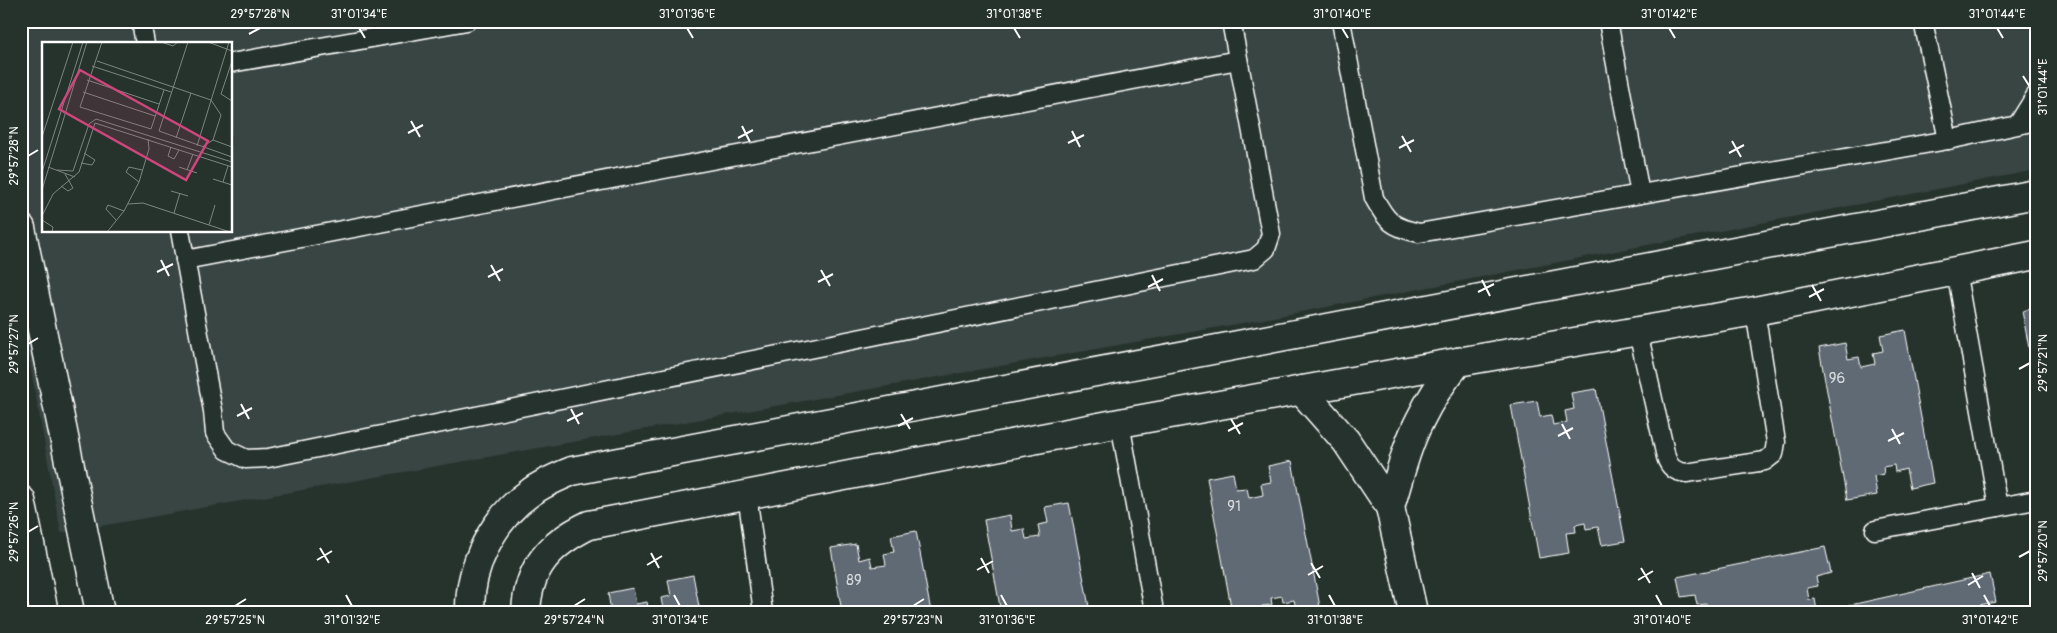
<svg xmlns="http://www.w3.org/2000/svg" width="2057" height="633" font-family="Pangolin,sans-serif">
<rect width="100%" height="100%" fill="#26332d"/>
<filter id="ink" filterUnits="userSpaceOnUse"><feTurbulence type="fractalNoise" baseFrequency=".02" numOctaves="2"/><feDisplacementMap in="SourceGraphic" scale="10" xChannelSelector="R" yChannelSelector="G"/><feConvolveMatrix kernelMatrix="1 2 1 2 8 2 1 2 1" color-interpolation-filters="sRGB"/></filter>
<g filter="url(#ink)">
<path fill="#374442" fill-rule="evenodd" d="M 21,21 L 2036,21 L 2036,170 L 1248,322 L 61,533 L 21,315 ZM 44,44 L 231,44 L 231,231 L 44,231 Z"/>
<g fill="#606a74" stroke="#fff">
<path d="M 2036,308 L 2036,385 L 2022,311 Z"/>
<path d="M 1905,330 L 1933,483 L 1910,488 L 1906,469 L 1895,472 L 1894,465 L 1883,467 L 1884,474 L 1874,476 L 1877,495 L 1847,500 L 1819,348 L 1845,343 L 1848,359 L 1859,357 L 1861,367 L 1875,364 L 1873,353 L 1883,351 L 1880,335 Z"/>
<path d="M 1596,389 L 1625,541 L 1602,545 L 1598,527 L 1586,529 L 1585,523 L 1575,525 L 1576,532 L 1566,533 L 1569,553 L 1539,558 L 1511,405 L 1537,401 L 1540,417 L 1551,415 L 1553,425 L 1567,422 L 1565,411 L 1574,409 L 1571,393 Z"/>
<path d="M 1292,461 L 1321,612 L 1297,612 L 1294,600 L 1283,602 L 1282,596 L 1271,598 L 1272,605 L 1262,606 L 1263,612 L 1232,612 L 1207,478 L 1233,473 L 1236,489 L 1247,488 L 1249,498 L 1263,495 L 1261,484 L 1271,482 L 1268,466 Z"/>
<path d="M 1069,503 L 1090,612 L 1001,612 L 984,520 L 1010,515 L 1012,531 L 1024,529 L 1026,539 L 1040,537 L 1038,525 L 1048,523 L 1045,507 Z"/>
<path d="M 916,531 L 931,612 L 842,612 L 831,548 L 856,544 L 859,560 L 870,557 L 872,567 L 886,565 L 884,554 L 894,552 L 891,536 Z"/>
<path d="M 1825,547 L 1831,573 L 1816,577 L 1818,586 L 1807,588 L 1809,600 L 1815,599 L 1817,611 L 1837,608 L 1838,612 L 1708,612 L 1707,604 L 1697,605 L 1695,595 L 1681,597 L 1677,577 Z"/>
<path d="M 1990,574 L 1996,602 L 1979,605 L 1980,612 L 1838,612 L 1837,608 Z"/>
<path d="M 693,575 L 700,612 L 649,612 L 663,609 L 661,598 L 671,596 L 668,580 Z"/>
<path d="M 633,588 L 636,604 L 647,602 L 649,612 L 611,612 L 608,593 Z"/>
</g>
<g fill="none" stroke-linecap="round" stroke-linejoin="round">
<defs>
<g id="lane">
<path d="M 141,21 L 145,44"/>
<path d="M 1341,21 L 1374,198 C 1387,222 1392,227 1419,233 L 1948,140 L 2036,121"/>
<path d="M 1608,21 L 1640,194"/>
<path d="M 1923,21 L 1948,140"/>
<path d="M 231,63 L 467,21"/>
<path d="M 2018,124 L 2036,95"/>
<path d="M 180,231 L 213,411 L 215,433 L 227,450 L 246,459 L 268,458 L 1254,259 L 1266,249 L 1271,234 L 1231,21"/>
<path d="M 185,260 L 1238,60"/>
<path d="M 1956,270 L 1998,507"/>
<path d="M 1638,332 L 1666,457 C 1669,467 1675,472 1686,473 L 1765,461 L 1774,454 L 1776,442 L 1755,311"/>
<path d="M 1120,423 L 1153,605"/>
<path d="M 747,494 L 763,612"/>
<path d="M 1875,530 L 2036,500"/>
</g>
<g id="street">
<path d="M 21,228 L 100,612"/>
<path d="M 1301,390 L 1346,441 L 1390,507 L 1413,612"/>
<path d="M 21,500 L 44,612"/>
<path d="M 1390,507 C 1399,478 1406,447 1420,420 C 1430,399 1443,380 1458,362"/>
<path d="M 470,612 C 469,566 493,518 531,492 C 543,483 558,477 572,471 L 2036,194"/>
<path d="M 526,612 C 528,567 550,544 589,525 L 1120,423 L 1458,362 L 1755,311 L 2036,255"/>
</g>
</defs>
<use href="#lane" stroke="#fff" stroke-width="21"/>
<use href="#street" stroke="#fff" stroke-width="31"/>
<use href="#lane" stroke="#26332d" stroke-width="18"/>
<use href="#street" stroke="#26332d" stroke-width="28"/>
</g>
</g>
<path fill="none" stroke="#fff" stroke-width="2" d="M 359,28 L 365,38M 687,28 L 693,38M 1014,28 L 1020,38M 1342,28 L 1348,38M 1669,28 L 1675,38M 1997,28 L 2003,38M 249,34 L 260,28M 2023,76 L 2030,87M 411,121 L 420,137M 742,126 L 750,142M 1072,131 L 1080,147M 408,133 L 423,125M 1402,136 L 1411,152M 738,138 L 753,130M 1732,141 L 1741,157M 1068,143 L 1084,135M 1399,148 L 1414,140M 1729,153 L 1744,145M 28,156 L 38,150M 161,260 L 169,276M 491,265 L 500,281M 821,270 L 830,286M 157,272 L 173,264M 1152,275 L 1160,291M 488,277 L 503,269M 1482,280 L 1490,296M 818,282 L 833,274M 1812,285 L 1821,301M 1148,287 L 1163,279M 1478,292 L 1494,284M 1809,297 L 1824,289M 28,344 L 38,338M 2019,369 L 2030,363M 241,404 L 249,419M 571,409 L 579,424M 901,414 L 910,429M 237,416 L 252,408M 1231,419 L 1240,434M 567,421 L 583,413M 1562,424 L 1570,439M 898,426 L 913,418M 1892,429 L 1900,444M 1228,431 L 1243,423M 1558,436 L 1573,428M 1888,441 L 1904,433M 28,532 L 38,526M 320,548 L 329,563M 651,553 L 659,568M 2019,557 L 2030,551M 981,558 L 989,573M 317,560 L 332,551M 1311,563 L 1320,578M 647,565 L 662,556M 1641,568 L 1650,583M 977,570 L 993,561M 1972,573 L 1980,588M 1308,575 L 1323,566M 1638,580 L 1653,571M 1968,585 L 1983,576M 346,595 L 352,606M 674,595 L 680,606M 1001,595 L 1007,606M 1329,595 L 1335,606M 1656,595 L 1662,606M 1984,595 L 1990,606M 235,606 L 246,599M 574,606 L 585,599M 913,606 L 924,599"/>
<g text-anchor="middle" dominant-baseline="central" stroke-width="5" stroke-linejoin="round" paint-order="stroke">
<g font-size="15" fill="#d7dadc">
<text x="1837" y="378">96</text>
<text x="1234" y="506">91</text>
<text x="854" y="580">89</text>
</g>
</g>
<g transform="translate(42 42)">
<rect width="190" height="190" fill="#26332d"/>
<path fill="none" stroke="#7d8581" stroke-width="1" d="M 60,0 L 38,65 L 109,87 L 122,48M 119,0 L 131,4 L 136,0M 146,0 L 117,89 L 190,115M 166,0 L 190,9M 55,19 L 169,58 L 179,73 L 171,98 L 160,105M 190,19 L 179,52 L 190,59M 50,24 L 129,50M 45,38 L 117,62M 41,50 L 113,74M 0,95 L 31,0M 134,96 L 149,51M 171,98 L 190,105M 155,104 L 187,0M 129,105 L 126,114 L 132,117 L 137,108M 39,121 L 50,123 L 53,118 L 42,111M 6,125 L 33,135M 137,125 L 155,131M 15,128 L 31,129 L 47,82 L 54,77 L 190,120M 145,128 L 151,112M 0,130 L 41,0M 171,137 L 190,143M 97,140 L 84,130 L 87,125 L 100,128M 181,140 L 186,124M 19,144 L 26,149 L 31,146 L 23,132M 0,148 L 45,0M 129,149 L 146,154M 86,162 L 101,161 L 188,190M 132,171 L 138,151M 0,174 L 11,152 L 37,130 L 53,81 L 190,125M 0,178 L 11,185 L 10,190M 74,178 L 64,167 L 66,163 L 82,169M 167,183 L 173,163M 65,190 L 82,169 L 97,140 L 107,107 L 106,97"/>
<path fill="#ce467c" fill-opacity="0.15" stroke="#ce467c" stroke-width="2.5" d="M 38,28 L 166,99 L 144,138 L 17,67 Z"/>
<rect width="190" height="190" fill="none" stroke="#fff" stroke-width="2.5"/>
</g>
<rect width="2057" height="633" fill="none" stroke="#26332d" stroke-width="55"/>
<rect x="28" y="28" width="2002" height="578" fill="none" stroke="#fff" stroke-width="2"/>
<g font-size="12" text-anchor="middle" fill="#fff">
<text x="260" y="18">29°57'28"N</text>
<text x="359" y="18">31°01'34"E</text>
<text x="687" y="18">31°01'36"E</text>
<text x="1014" y="18">31°01'38"E</text>
<text x="1342" y="18">31°01'40"E</text>
<text x="1669" y="18">31°01'42"E</text>
<text x="1997" y="18">31°01'44"E</text>
<text transform="translate(2043 87) rotate(-90)" y="4">31°01'44"E</text>
<text transform="translate(14 156) rotate(-90)" y="4">29°57'28"N</text>
<text transform="translate(14 344) rotate(-90)" y="4">29°57'27"N</text>
<text transform="translate(2043 363) rotate(-90)" y="4">29°57'21"N</text>
<text transform="translate(14 532) rotate(-90)" y="4">29°57'26"N</text>
<text transform="translate(2043 551) rotate(-90)" y="4">29°57'20"N</text>
<text x="235" y="624">29°57'25"N</text>
<text x="352" y="624">31°01'32"E</text>
<text x="574" y="624">29°57'24"N</text>
<text x="680" y="624">31°01'34"E</text>
<text x="913" y="624">29°57'23"N</text>
<text x="1007" y="624">31°01'36"E</text>
<text x="1335" y="624">31°01'38"E</text>
<text x="1662" y="624">31°01'40"E</text>
<text x="1990" y="624">31°01'42"E</text>
</g>
</svg>
